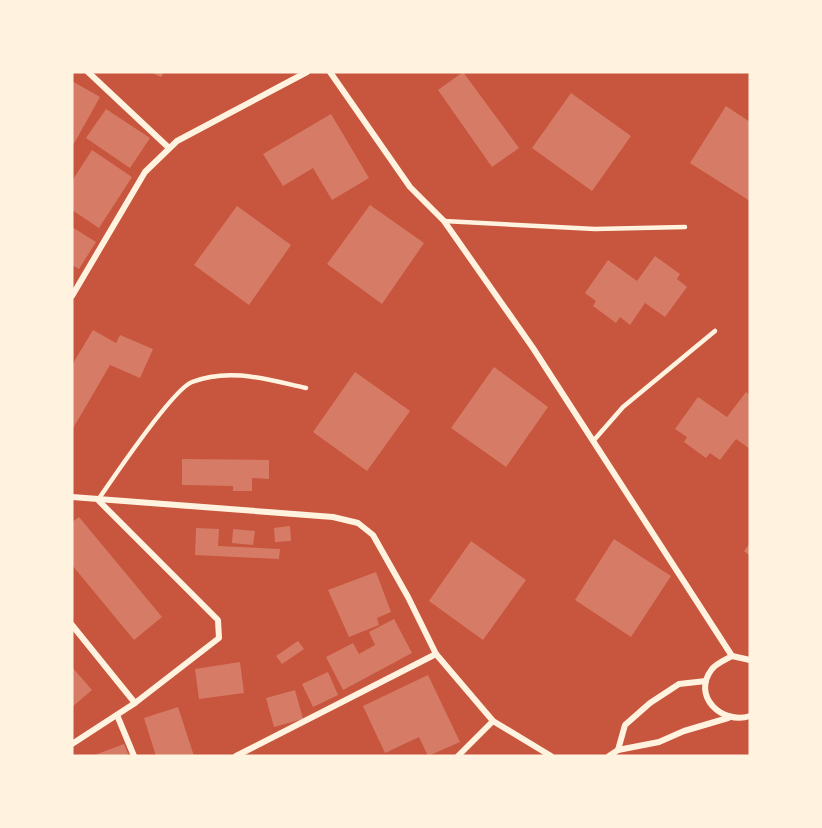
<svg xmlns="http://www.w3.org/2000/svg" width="822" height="828" font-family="Cabin,sans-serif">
<rect width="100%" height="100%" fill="#c8553d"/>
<g fill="#d67c66">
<path d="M 150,72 L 164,72 L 161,77 Z"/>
<path d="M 463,72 L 519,148 L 492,167 L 438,90 Z"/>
<path d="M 72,81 L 100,97 L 72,147 Z"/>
<path d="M 571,93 L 631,136 L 592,191 L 532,148 Z"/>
<path d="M 726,106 L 750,122 L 750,201 L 690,163 Z"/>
<path d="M 106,109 L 150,138 L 130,168 L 86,138 Z"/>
<path d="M 331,114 L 369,178 L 332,200 L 313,168 L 283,186 L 263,154 Z"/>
<path d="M 92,150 L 132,177 L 99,228 L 72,210 L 72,181 Z"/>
<path d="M 370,205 L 424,243 L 382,304 L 327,264 Z"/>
<path d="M 237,206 L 291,245 L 249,305 L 194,265 Z"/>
<path d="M 72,227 L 96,242 L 79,269 L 72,265 Z"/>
<path d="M 655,256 L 680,274 L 677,279 L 687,287 L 665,317 L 645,303 L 630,325 L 620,317 L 616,323 L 593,306 L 596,301 L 585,293 L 608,260 L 637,281 Z"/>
<path d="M 93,330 L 116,343 L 120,335 L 153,349 L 140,378 L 110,365 L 72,430 L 72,365 Z"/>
<path d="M 494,367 L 548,407 L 506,467 L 451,428 Z"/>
<path d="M 355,372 L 410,411 L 367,471 L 313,432 Z"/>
<path d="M 746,392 L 750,395 L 750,449 L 736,439 L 720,460 L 710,453 L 706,458 L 684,442 L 687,437 L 675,429 L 698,397 L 727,417 Z"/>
<path d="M 182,459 L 269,460 L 269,479 L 252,478 L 252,491 L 233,491 L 233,486 L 182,485 Z"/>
<path d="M 79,517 L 162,617 L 134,640 L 72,565 L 72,522 Z"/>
<path d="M 290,526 L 291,541 L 275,542 L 274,528 Z"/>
<path d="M 196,528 L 219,529 L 218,546 L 280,549 L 279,559 L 195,555 Z"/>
<path d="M 233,529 L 255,531 L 253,545 L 232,543 Z"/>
<path d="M 614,539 L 671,576 L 631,637 L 575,600 Z"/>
<path d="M 471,541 L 526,580 L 483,640 L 429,601 Z"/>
<path d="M 750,543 L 750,556 L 744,551 Z"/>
<path d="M 376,572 L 391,612 L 377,618 L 379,625 L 349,637 L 328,590 Z"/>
<path d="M 394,619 L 412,653 L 343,690 L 326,657 L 353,643 L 359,654 L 375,645 L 369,632 Z"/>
<path d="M 298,641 L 304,649 L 282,664 L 276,656 Z"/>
<path d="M 240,662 L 244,693 L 199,699 L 195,669 Z"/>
<path d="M 72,667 L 92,690 L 72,707 Z"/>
<path d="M 328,672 L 338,695 L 313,707 L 302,684 Z"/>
<path d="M 428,675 L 460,742 L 428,756 L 419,737 L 385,753 L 363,706 Z"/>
<path d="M 295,690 L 303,719 L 274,727 L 266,698 Z"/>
<path d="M 178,707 L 194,756 L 156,756 L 144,718 Z"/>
<path d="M 124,744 L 129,756 L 92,756 Z"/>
</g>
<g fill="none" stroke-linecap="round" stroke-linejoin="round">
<g stroke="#fff3e0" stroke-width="4.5">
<path d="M 444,221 L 595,229 L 685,227"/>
<path d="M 595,439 L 623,407 L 715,331"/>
<path d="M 98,500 C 113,478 173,389 192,382 C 230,367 269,380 306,388"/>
</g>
<g stroke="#fff3e0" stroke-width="6">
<path d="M 88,72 L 169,148"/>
<path d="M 330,72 L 410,187 L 444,221 L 533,348 L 732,656"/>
<path d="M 72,296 L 145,172 L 177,141 L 307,72"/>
<path d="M 72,497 L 333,517 L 358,523 L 373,535 L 408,597 L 436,654 L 493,721 L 551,756"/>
<path d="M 72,625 L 135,703"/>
<path d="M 750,660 L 732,656 C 725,660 717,663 712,669 C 691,696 722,725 750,716"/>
<path d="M 117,715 L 134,756"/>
<path d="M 72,744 L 135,703 L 219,638 L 218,620 L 98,500"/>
<path d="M 618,750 L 625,725 L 650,703 L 679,684 L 706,681"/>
<path d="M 236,756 L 436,654"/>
<path d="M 458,756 L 493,721"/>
<path d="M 609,756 L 618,750 L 659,742 L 684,731 L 728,718"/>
</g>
</g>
<rect width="822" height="828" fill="none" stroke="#fff3e0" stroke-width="147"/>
</svg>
